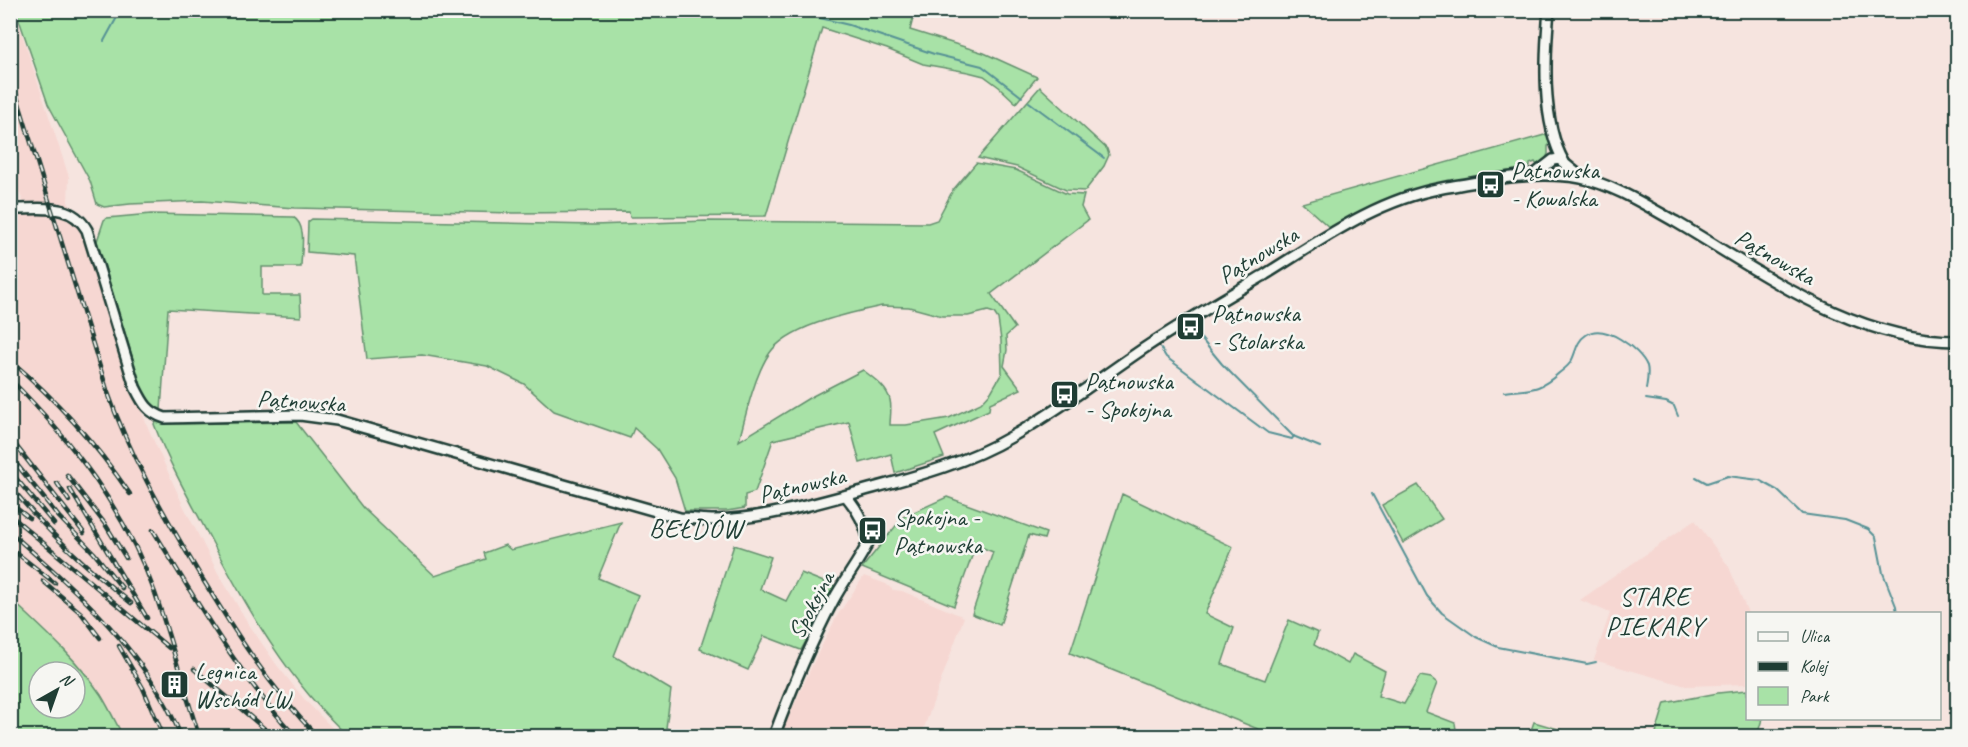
<svg xmlns="http://www.w3.org/2000/svg" width="1968" height="747" font-family="Caveat,sans-serif">
<rect width="100%" height="100%" fill="#f6e4df"/>
<filter id="ink" filterUnits="userSpaceOnUse"><feTurbulence type="fractalNoise" baseFrequency=".0167" numOctaves="2"/><feDisplacementMap in="SourceGraphic" scale="12" xChannelSelector="R" yChannelSelector="G"/><feConvolveMatrix kernelMatrix="1 2 1 2 8 2 1 2 1" color-interpolation-filters="sRGB"/></filter>
<g filter="url(#ink)">
<g fill="#f6d7d2">
<path d="M 14,10 L 69,177 L 68,202 L 83,230 L 127,375 L 149,430 L 183,505 L 218,573 L 248,623 L 276,664 L 305,700 L 340,736 L 123,736 L 102,696 L 83,671 L 47,632 L 11,599 L 10,214 L 27,212 L 11,170 L 10,11 Z"/>
<path d="M 1695,520 L 1729,567 L 1748,613 L 1747,684 L 1686,686 L 1594,660 L 1610,613 L 1580,600 Z"/>
<path d="M 864,576 L 886,584 L 893,590 L 902,591 L 964,617 L 921,736 L 780,736 L 816,657 L 837,616 Z"/>
</g>
<g fill="#a8e2a7" stroke="#64906e" stroke-width="1.5" fill-rule="evenodd">
<path d="M 860,10 L 915,11 L 910,30 L 984,53 L 1037,77 L 1016,103 L 999,87 L 984,76 L 968,72 L 923,64 L 887,49 L 822,28 L 766,216 L 630,217 L 629,212 L 514,213 L 295,208 L 202,201 L 130,204 L 104,207 L 97,204 L 90,181 L 48,104 L 16,11 Z"/>
<path d="M 1040,87 L 1107,149 L 1109,155 L 1104,166 L 1085,191 L 1066,190 L 1017,167 L 978,158 Z"/>
<path d="M 1548,134 L 1551,145 L 1548,146 L 1548,154 L 1545,160 L 1537,165 L 1535,162 L 1530,164 L 1530,167 L 1441,184 L 1331,229 L 1302,203 Z"/>
<path d="M 976,163 L 1016,170 L 1067,194 L 1084,195 L 1081,207 L 1088,220 L 991,294 L 1015,328 L 1006,336 L 1007,350 L 1004,366 L 1021,389 L 990,403 L 989,410 L 935,435 L 944,457 L 895,473 L 891,454 L 860,463 L 849,422 L 773,440 L 755,492 L 745,495 L 745,508 L 727,511 L 685,511 L 675,478 L 657,449 L 634,428 L 630,438 L 554,411 L 524,384 L 487,366 L 422,355 L 367,359 L 354,256 L 307,252 L 308,222 L 312,219 L 594,225 L 706,221 L 928,223 L 937,220 L 953,190 ZM 882,306 L 909,307 L 942,316 L 968,316 L 988,311 L 994,313 L 998,319 L 1001,340 L 1002,373 L 991,392 L 981,403 L 949,418 L 906,425 L 890,425 C 890,418 892,408 890,400 C 887,387 873,378 863,370 L 809,398 L 739,441 C 745,417 755,374 769,354 C 788,325 850,313 882,306 Z"/>
<path d="M 151,214 L 293,217 C 308,226 301,251 301,267 L 262,267 L 262,295 L 300,295 L 301,317 L 168,309 L 161,410 L 152,406 L 144,395 L 97,241 L 104,220 L 107,218 Z"/>
<path d="M 155,422 L 165,424 L 296,422 L 363,508 L 435,576 L 486,559 L 484,553 L 505,545 L 511,550 L 621,522 L 598,578 L 638,595 L 614,656 L 671,690 L 666,728 L 684,733 L 682,736 L 348,736 C 288,681 248,610 210,538 C 190,500 169,464 154,424 Z"/>
<path d="M 1418,485 L 1442,519 L 1403,543 L 1382,505 Z"/>
<path d="M 1122,494 L 1233,547 L 1205,614 L 1234,628 L 1222,664 L 1265,680 L 1289,620 L 1318,633 L 1314,645 L 1348,664 L 1353,654 L 1385,671 L 1378,696 L 1404,704 L 1420,676 L 1431,678 L 1437,683 L 1426,712 L 1455,723 L 1457,736 L 1275,736 L 1070,653 Z"/>
<path d="M 947,497 L 1046,533 L 1044,539 L 1029,535 L 1000,625 L 972,614 L 993,552 L 976,545 L 954,606 L 862,568 L 903,517 Z"/>
<path d="M 734,545 L 771,557 L 760,589 L 786,601 L 801,573 L 836,587 L 801,650 L 764,636 L 748,670 L 700,649 Z"/>
<path d="M 11,599 C 43,629 76,658 101,695 C 109,708 116,723 123,736 L 11,736 ZM 39,672 L 75,672 L 75,708 L 39,708 Z"/>
<path d="M 1747,690 L 1748,718 L 1762,719 L 1757,736 L 1655,736 L 1665,703 L 1718,693 Z"/>
<path d="M 1534,722 L 1582,736 L 1529,736 Z"/>
</g>
<g fill="none" stroke-linecap="round" stroke-linejoin="round">
<g stroke="#569295" stroke-width="2">
<path d="M 787,10 L 849,25 L 934,54 L 982,66 L 1022,97"/>
<path d="M 104,41 L 121,10"/>
<path d="M 1029,102 L 1104,158"/>
<path d="M 1193,329 L 1222,364 L 1293,436 L 1320,447"/>
<path d="M 1161,349 L 1166,357 L 1268,433 L 1292,439 L 1294,436"/>
<path d="M 1504,392 C 1530,389 1538,392 1559,373 C 1563,370 1567,367 1570,363 C 1576,355 1575,342 1586,335 C 1604,322 1640,349 1647,366 C 1649,373 1647,382 1646,389"/>
<path d="M 1646,399 L 1666,402 L 1674,406 L 1678,416"/>
<path d="M 1696,477 L 1707,483 L 1728,476 L 1759,480 L 1777,490 L 1802,514 L 1845,520 L 1868,529 L 1876,537 L 1883,573 L 1896,606 L 1897,614"/>
<path d="M 1372,494 L 1427,596 L 1442,613 L 1476,637 L 1498,647 L 1587,664 L 1596,662"/>
<path d="M 1950,635 L 1958,635"/>
</g>
<defs>
<g id="tertiary">
<path d="M 1549,10 C 1545,55 1541,122 1564,162"/>
<path d="M 1535,174 L 1553,160 L 1559,159 L 1581,177"/>
<path d="M 10,209 C 40,210 70,201 87,230 L 135,387 C 143,403 147,412 165,418 L 300,415 L 337,420 L 680,518 C 691,518 703,520 715,520 C 765,519 825,501 873,488 C 921,475 968,462 1011,437 C 1058,411 1101,377 1146,347 C 1185,321 1225,298 1266,274 C 1321,240 1376,200 1442,188 C 1488,180 1535,170 1581,178 C 1614,185 1647,206 1676,222 C 1763,273 1853,341 1958,341"/>
<path d="M 774,736 C 791,690 810,645 833,601 C 844,580 859,562 869,541 C 865,523 857,509 846,496"/>
</g>
</defs>
<use href="#tertiary" stroke="#1f3d34" stroke-width="14"/>
<use href="#tertiary" stroke="#f6f6f2" stroke-width="9"/>
<defs>
<g id="rail">
<path d="M 10,74 L 107,390 C 129,454 162,511 197,570 C 233,629 269,687 317,736"/>
<path d="M 10,360 C 57,400 96,444 130,494"/>
<path d="M 10,379 C 72,441 125,510 155,593 C 171,640 184,689 199,736"/>
<path d="M 10,438 L 84,533"/>
<path d="M 10,456 L 59,517 L 94,553 L 122,588"/>
<path d="M 10,471 L 54,524"/>
<path d="M 67,475 L 105,524 L 126,558"/>
<path d="M 57,483 L 69,501"/>
<path d="M 10,486 C 46,531 86,567 131,603"/>
<path d="M 70,489 L 147,618"/>
<path d="M 10,503 L 29,518"/>
<path d="M 10,515 L 169,648"/>
<path d="M 153,530 C 197,602 238,674 295,736"/>
<path d="M 10,532 C 78,592 146,651 181,736"/>
<path d="M 10,548 L 55,583"/>
<path d="M 43,581 L 81,613 L 100,638"/>
<path d="M 119,646 L 143,688 L 160,728"/>
<path d="M 194,669 L 273,736"/>
</g>
</defs>
<use href="#rail" stroke="#1f3d34" stroke-width="4.5"/>
<use href="#rail" stroke="#f6f6f2" stroke-width="2" stroke-dasharray="7" stroke-linecap="butt"/>
</g>
</g>
<defs>
<symbol id="bus-square" viewBox="-11 -11 22 22"><rect x="-9" y="-9" width="18" height="18" rx="4" fill="#1f3d34" stroke="#f6f6f2"/><path d="M-5-6H5V4H4V6H2V4H-2V6H-4V4H-5ZM-3.5-4V0h7V-4ZM-3.5 1.2v1.5H-2V1.2ZM2 1.2v1.5H3.5V1.2Z" fill="#fff"/></symbol>
<symbol id="building-square" viewBox="-11 -11 22 22"><rect x="-9" y="-9" width="18" height="18" rx="4" fill="#1f3d34" stroke="#f6f6f2"/><path d="M-4-6H4V6H1V3H-1V6H-4ZM-2.5-4.3h1.7v1.8h-1.7ZM.8-4.3h1.7v1.8H.8ZM-2.5-1h1.7V.8h-1.7ZM.8-1h1.7V.8H.8Z" fill="#fff"/></symbol>
</defs>
<g fill-rule="evenodd">
<use href="#bus-square" x="1474" y="168" width="33" height="33"/>
<use href="#bus-square" x="1174" y="310" width="33" height="33"/>
<use href="#bus-square" x="1048" y="378" width="33" height="33"/>
<use href="#bus-square" x="856" y="514" width="33" height="33"/>
<use href="#building-square" x="158" y="668" width="33" height="33"/>
</g>
<g text-anchor="middle" dominant-baseline="central" stroke-width="5" stroke-linejoin="round" paint-order="stroke">
<g font-size="24" fill="#1f3d34" stroke="#f6f6f2" text-anchor="start">
<text x="1511" y="170">Pątnowska<tspan x="1511" dy="28">- Kowalska</tspan></text>
<text x="1212" y="313">Pątnowska<tspan x="1212" dy="28">- Stolarska</tspan></text>
<text x="1085" y="381">Pątnowska<tspan x="1085" dy="28">- Spokojna</tspan></text>
<text x="894" y="517">Spokojna -<tspan x="894" dy="28">Pątnowska</tspan></text>
<text x="195" y="671">Legnica<tspan x="195" dy="28">Wschód LW</tspan></text>
</g>
<g font-size="24" fill="#1f3d34" stroke="#f6f6f2">
<text transform="translate(1258 255) rotate(-31)">Pątnowska</text>
<text transform="translate(1775 257) rotate(30)">Pątnowska</text>
<text transform="translate(301 401) rotate(4)">Pątnowska</text>
<text transform="translate(802 485) rotate(-13)">Pątnowska</text>
<text transform="translate(811 605) rotate(-62)">Spokojna</text>
</g>
<g font-size="26" letter-spacing="1.5" fill="#1f3d34" stroke="#f6f6f2">
<text x="696" y="528">BEŁDÓW</text>
<text x="1655" y="596">STARE<tspan x="1655" dy="30">PIEKARY</tspan></text>
</g>
</g>
<rect width="1968" height="747" fill="none" stroke="#f6f6f2" stroke-width="36"/>
<rect x="18" y="18" width="1932" height="711" fill="none" stroke="#1f3d34" stroke-width="2" filter="url(#ink)"/>
<rect x="1746" y="612" width="195" height="108" fill="#f6f6f2" stroke="#a0aca6" stroke-width="1.5"/>
<rect x="1758" y="632" width="30" height="9" fill="#f6f6f2" stroke="#a0aca6" stroke-width="1.5"/>
<text x="1800" y="642" font-size="18" fill="#1f3d34">Ulica</text>
<rect x="1758" y="662" width="30" height="9" fill="#1f3d34" stroke="#a0aca6" stroke-width="1.5"/>
<text x="1800" y="672" font-size="18" fill="#1f3d34">Kolej</text>
<rect x="1758" y="687" width="30" height="18" fill="#a8e2a7" stroke="#a0aca6" stroke-width="1.5"/>
<text x="1800" y="702" font-size="18" fill="#1f3d34">Park</text>
<g transform="translate(57 690) rotate(40)"><circle r="28" fill="#f6f6f2" stroke="#a0aca6" stroke-width="1.5"/>
<path d="M0-4.5L10 22L0 15L-10 22Z" fill="#1f3d34"/>
<text y="-9" font-size="16" font-weight="bold" text-anchor="middle" fill="#1f3d34">N</text>
</g>
</svg>
